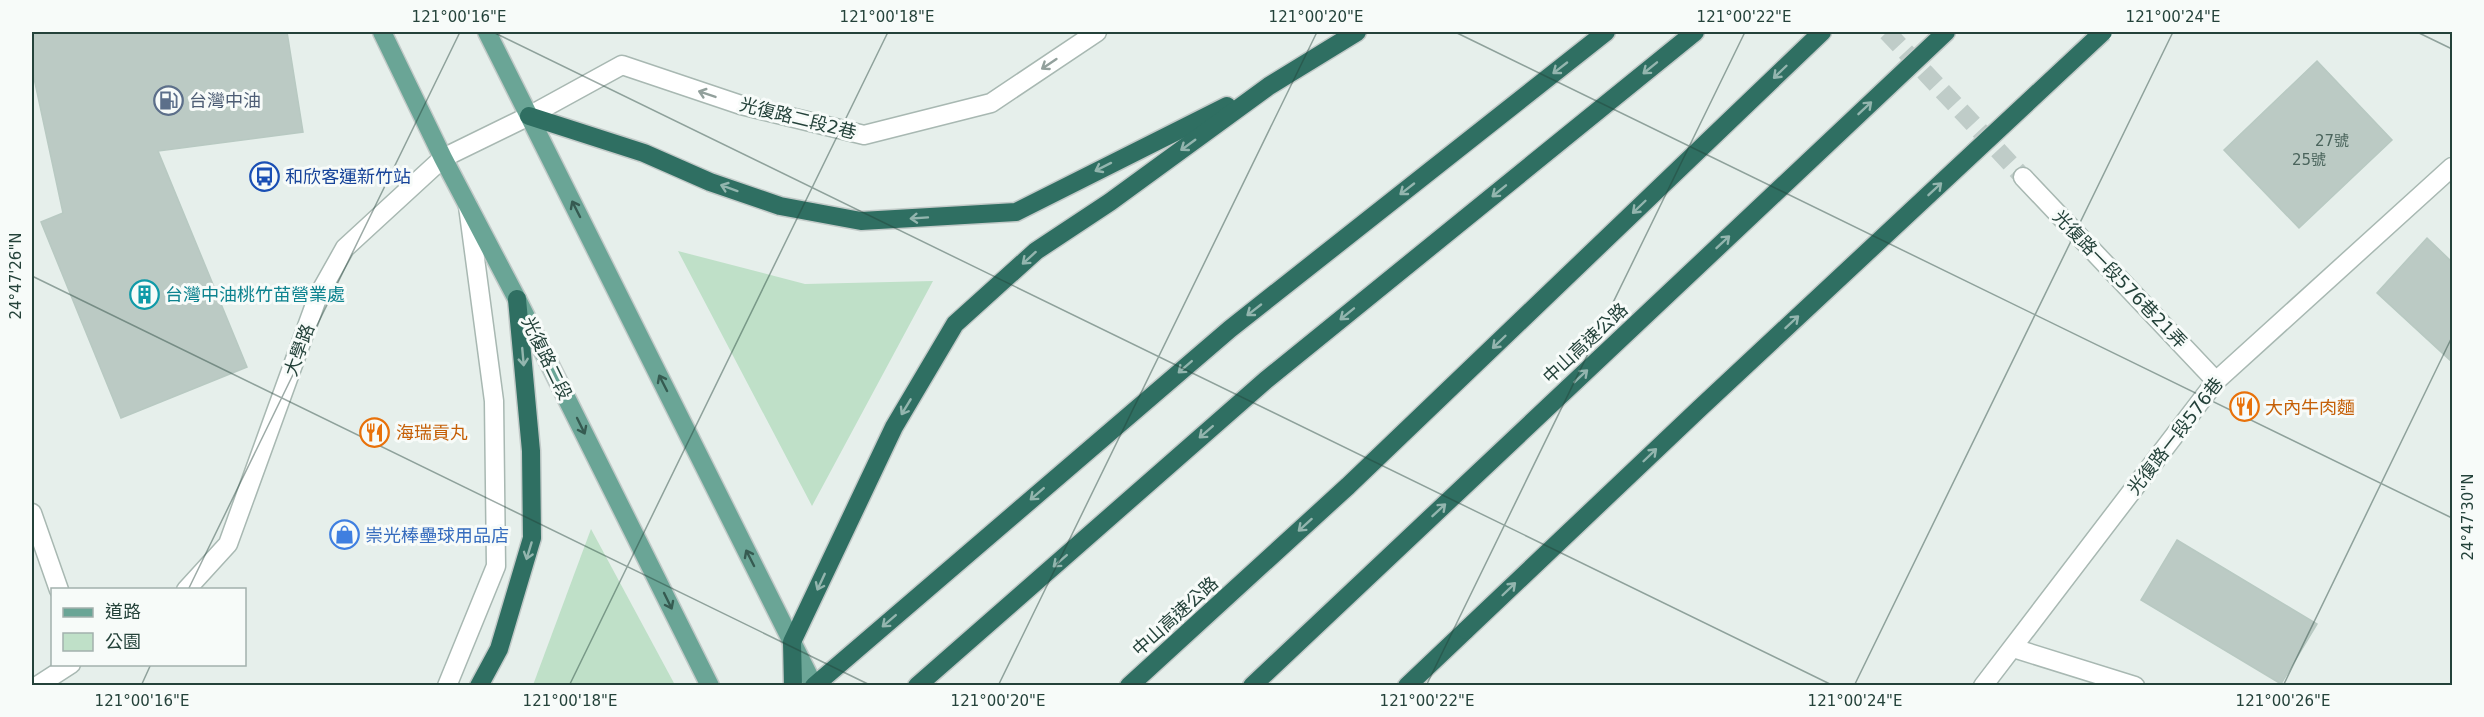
<svg xmlns="http://www.w3.org/2000/svg" width="2484" height="717" font-family="'DejaVu Sans','Noto Sans TC',sans-serif">
<rect width="100%" height="100%" fill="#e6efeb"/>
<g fill="#bfe0c8">
<path d="M 678,251 L 805,284 L 933,281 L 812,506 Z"/>
<path d="M 591,529 L 675,685 L 533,685 Z"/>
</g>
<g fill="#bbcac4" stroke="#b8c9c2" stroke-width="1.5">
<path d="M 32,32 L 287,32 L 303,132 L 158,151 L 247,367 L 121,418 L 41,222 L 63,213 L 32,69 Z"/>
<path d="M 2317,61 L 2392,140 L 2299,228 L 2224,150 Z"/>
<path d="M 2427,238 L 2452,262 L 2452,362 L 2377,293 Z"/>
<path d="M 2177,540 L 2317,624 L 2281,684 L 2141,600 Z"/>
</g>
<g fill="none" stroke-linecap="round" stroke-linejoin="round">
<path stroke="#bfccc8" stroke-width="18" stroke-dasharray="18 9" stroke-linecap="butt" d="M 1887,32 L 2023,177"/>
<defs>
<g id="minor">
<path d="M 2023,177 L 2216,381"/>
<path d="M 32,513 L 59,590"/>
<path d="M 186,590 L 228,544 L 318,296 L 345,248 L 443,158 L 529,116 L 622,65 L 741,105 L 864,135 L 991,103 L 1097,32"/>
<path d="M 2013,648 L 2135,686"/>
<path d="M 37,686 L 71,664"/>
<path d="M 447,686 L 496,566 L 494,401 L 468,206"/>
<path d="M 1983,686 L 2216,381 L 2452,167"/>
</g>
<g id="major">
<path d="M 382,32 L 443,158 L 517,299 L 710,686"/>
<path d="M 487,32 L 814,686"/>
</g>
<g id="highway">
<path d="M 529,116 L 644,153 L 710,182 L 780,206 L 861,221 L 1016,212 L 1227,106"/>
<path d="M 479,686 L 499,649 L 532,538 L 531,451 L 517,299"/>
<path d="M 793,686 L 792,642 L 894,427 L 955,324 L 1036,251 L 1110,202 L 1269,86 L 1357,32"/>
<path d="M 814,686 L 1230,329 L 1606,32"/>
<path d="M 917,686 L 1266,380 L 1695,32"/>
<path d="M 1129,686 L 1348,486 L 1822,32"/>
<path d="M 1252,686 L 1946,32"/>
<path d="M 1407,686 L 1466,630"/>
</g>
</defs>
<use href="#minor" stroke="#a8b8b2" stroke-width="21"/>
<use href="#major" stroke="#c2cac8" stroke-width="21"/>
<use href="#highway" stroke="#c2cac8" stroke-width="21"/>
<use href="#minor" stroke="#fff" stroke-width="18"/>
<use href="#major" stroke="#6aa596" stroke-width="18"/>
<use href="#highway" stroke="#2f6f62" stroke-width="18"/>
<defs>
<path id="highway-bridge" d="M 1466,630 L 1699,409 L 2103,32"/>
</defs>
<use href="#highway-bridge" stroke="#c2cac8" stroke-width="21" stroke-linecap="butt"/>
<use href="#highway-bridge" stroke="#2f6f62" stroke-width="18"/>
</g>
<defs><path id="oneway-shaft" d="M-6 0H5M1.5-3L5.5 0L1.5 3" fill="none" stroke-width="1.6" stroke-linecap="round" stroke-linejoin="round" transform="scale(1.5)"/></defs>
<g stroke="#92a09c">
<use href="#oneway-shaft" transform="translate(1049 64) rotate(146)"/>
<use href="#oneway-shaft" transform="translate(707 94) rotate(-161)"/>
</g>
<g stroke="#93b5ae">
<use href="#oneway-shaft" transform="translate(1560 68) rotate(142)"/>
<use href="#oneway-shaft" transform="translate(1650 68) rotate(141)"/>
<use href="#oneway-shaft" transform="translate(1780 72) rotate(136)"/>
<use href="#oneway-shaft" transform="translate(1865 108) rotate(-43)"/>
<use href="#oneway-shaft" transform="translate(1188 145) rotate(144)"/>
<use href="#oneway-shaft" transform="translate(1103 167) rotate(153)"/>
<use href="#oneway-shaft" transform="translate(729 188) rotate(-160)"/>
<use href="#oneway-shaft" transform="translate(1407 189) rotate(142)"/>
<use href="#oneway-shaft" transform="translate(1935 189) rotate(-43)"/>
<use href="#oneway-shaft" transform="translate(1499 191) rotate(141)"/>
<use href="#oneway-shaft" transform="translate(1639 207) rotate(136)"/>
<use href="#oneway-shaft" transform="translate(919 218) rotate(176)"/>
<use href="#oneway-shaft" transform="translate(1723 242) rotate(-43)"/>
<use href="#oneway-shaft" transform="translate(1029 258) rotate(138)"/>
<use href="#oneway-shaft" transform="translate(1254 310) rotate(142)"/>
<use href="#oneway-shaft" transform="translate(1347 314) rotate(141)"/>
<use href="#oneway-shaft" transform="translate(1792 322) rotate(-43)"/>
<use href="#oneway-shaft" transform="translate(1499 342) rotate(136)"/>
<use href="#oneway-shaft" transform="translate(523 357) rotate(85)"/>
<use href="#oneway-shaft" transform="translate(1185 367) rotate(139)"/>
<use href="#oneway-shaft" transform="translate(1581 376) rotate(-43)"/>
<use href="#oneway-shaft" transform="translate(906 407) rotate(121)"/>
<use href="#oneway-shaft" transform="translate(1206 432) rotate(139)"/>
<use href="#oneway-shaft" transform="translate(1650 455) rotate(-44)"/>
<use href="#oneway-shaft" transform="translate(1037 494) rotate(139)"/>
<use href="#oneway-shaft" transform="translate(1439 510) rotate(-43)"/>
<use href="#oneway-shaft" transform="translate(1305 525) rotate(138)"/>
<use href="#oneway-shaft" transform="translate(529 551) rotate(107)"/>
<use href="#oneway-shaft" transform="translate(1060 561) rotate(139)"/>
<use href="#oneway-shaft" transform="translate(821 582) rotate(115)"/>
<use href="#oneway-shaft" transform="translate(1509 589) rotate(-44)"/>
<use href="#oneway-shaft" transform="translate(889 621) rotate(139)"/>
</g>
<g stroke="#365b51">
<use href="#oneway-shaft" transform="translate(576 209) rotate(-117)"/>
<use href="#oneway-shaft" transform="translate(663 383) rotate(-117)"/>
<use href="#oneway-shaft" transform="translate(581 426) rotate(64)"/>
<use href="#oneway-shaft" transform="translate(750 558) rotate(-117)"/>
<use href="#oneway-shaft" transform="translate(668 601) rotate(64)"/>
</g>
<path fill="none" stroke="#24423a" stroke-width="1.5" stroke-opacity="0.45" d="M 493,32 L 1834,686M 1455,32 L 2452,518M 2417,32 L 2452,49M 32,276 L 872,686M 188,590 L 460,32M 141,686 L 151,664M 569,686 L 888,32M 998,686 L 1317,32M 1426,686 L 1745,32M 1854,686 L 2173,32M 2283,686 L 2452,337"/>
<defs>
<symbol id="fuel-ring" viewBox="-11 -11 22 22"><circle r="9.5" fill="#f7fbf9" stroke="#5c6f8a" stroke-width="1.5"/><path d="M-5.5-6h7V0h2V4h1.3V-2.5L3-4.5l.8-.8L6-3V5H2.5V1h-1V6h-7ZM-4.2-4.7v3.2H.2V-4.7Z" fill="#5c6f8a"/></symbol>
<symbol id="bus-ring" viewBox="-11 -11 22 22"><circle r="9.5" fill="#f7fbf9" stroke="#1a4fb4" stroke-width="1.5"/><path d="M-5-6H5V4H4V6H2V4H-2V6H-4V4H-5ZM-3.5-4V0h7V-4ZM-3.5 1.2v1.5H-2V1.2ZM2 1.2v1.5H3.5V1.2Z" fill="#1a4fb4"/></symbol>
<symbol id="building-ring" viewBox="-11 -11 22 22"><circle r="9.5" fill="#f7fbf9" stroke="#0f9aa8" stroke-width="1.5"/><path d="M-4-6H4V6H1V3H-1V6H-4ZM-2.5-4.3h1.7v1.8h-1.7ZM.8-4.3h1.7v1.8H.8ZM-2.5-1h1.7V.8h-1.7ZM.8-1h1.7V.8H.8Z" fill="#0f9aa8"/></symbol>
<symbol id="restaurant-ring" viewBox="-11 -11 22 22"><circle r="9.5" fill="#f7fbf9" stroke="#e8710a" stroke-width="1.5"/><path d="M-5-6h1v4h1v-4h1v4h1v-4h1v5L-1.5 .5V6h-2V.5L-5-1ZM5-6V6H3V1.5H1.5Q1.5-4 5-6Z" fill="#e8710a"/></symbol>
<symbol id="shop-ring" viewBox="-11 -11 22 22"><circle r="9.5" fill="#f7fbf9" stroke="#3f7fe0" stroke-width="1.5"/><path d="M-5-2.5h2.3a2.7 3.5 0 0 1 5.4 0H5L5.5 6h-11ZM-1.5-2.5h3a1.5 2.3 0 0 0-3 0Z" fill="#3f7fe0"/></symbol>
</defs>
<g fill-rule="evenodd">
<use href="#fuel-ring" x="152" y="84" width="33" height="33"/>
<use href="#bus-ring" x="248" y="160" width="33" height="33"/>
<use href="#building-ring" x="128" y="278" width="33" height="33"/>
<use href="#restaurant-ring" x="2228" y="390" width="33" height="33"/>
<use href="#restaurant-ring" x="358" y="416" width="33" height="33"/>
<use href="#shop-ring" x="328" y="518" width="33" height="33"/>
</g>
<g text-anchor="middle" dominant-baseline="central" stroke-width="6" stroke-linejoin="round" paint-order="stroke">
<g font-size="15" fill="#4a645c">
<text x="2332" y="141">27號</text>
<text x="2309" y="160">25號</text>
</g>
<g font-size="18" fill="#4e5e75" stroke="#f7fbf9" text-anchor="start">
<text x="189" y="100">台灣中油</text>
</g>
<g font-size="18" fill="#24423a" stroke="#f7fbf9">
<text transform="translate(798 118) rotate(14)">光復路二段2巷</text>
<text transform="translate(2120 279) rotate(46)">光復路一段576巷21弄</text>
<text transform="translate(1585 343) rotate(-43)">中山高速公路</text>
<text transform="translate(299 350) rotate(-70)">大學路</text>
<text transform="translate(547 358) rotate(64)">光復路二段</text>
<text transform="translate(2175 436) rotate(-52)">光復路一段576巷</text>
<text transform="translate(1175 616) rotate(-42)">中山高速公路</text>
</g>
<g font-size="18" fill="#164399" stroke="#f7fbf9" text-anchor="start">
<text x="285" y="176">和欣客運新竹站</text>
</g>
<g font-size="18" fill="#0d838f" stroke="#f7fbf9" text-anchor="start">
<text x="165" y="294">台灣中油桃竹苗營業處</text>
</g>
<g font-size="18" fill="#c56008" stroke="#f7fbf9" text-anchor="start">
<text x="2265" y="407">大內牛肉麵</text>
<text x="396" y="432">海瑞貢丸</text>
</g>
<g font-size="18" fill="#366cbe" stroke="#f7fbf9" text-anchor="start">
<text x="365" y="535">崇光棒壘球用品店</text>
</g>
</g>
<rect width="2484" height="717" fill="none" stroke="#f7fbf9" stroke-width="66"/>
<rect x="51" y="588" width="195" height="78" fill="#f7fbf9" stroke="#a3b1ad" stroke-width="1.5"/>
<rect x="63" y="608" width="30" height="9" fill="#6aa596" stroke="#a3b1ad" stroke-width="1.5"/>
<text x="105" y="618" font-size="18" fill="#24423a">道路</text>
<rect x="63" y="633" width="30" height="18" fill="#bfe0c8" stroke="#a3b1ad" stroke-width="1.5"/>
<text x="105" y="648" font-size="18" fill="#24423a">公園</text>
<rect x="33" y="33" width="2418" height="651" fill="none" stroke="#24423a" stroke-width="2"/>
<g font-size="15" text-anchor="middle" fill="#24423a">
<text x="459" y="22">121°00'16"E</text>
<text x="887" y="22">121°00'18"E</text>
<text x="1316" y="22">121°00'20"E</text>
<text x="1744" y="22">121°00'22"E</text>
<text x="2173" y="22">121°00'24"E</text>
<text transform="translate(16 276) rotate(-90)" y="5">24°47'26"N</text>
<text transform="translate(2468 517) rotate(-90)" y="5">24°47'30"N</text>
<text x="142" y="706">121°00'16"E</text>
<text x="570" y="706">121°00'18"E</text>
<text x="998" y="706">121°00'20"E</text>
<text x="1427" y="706">121°00'22"E</text>
<text x="1855" y="706">121°00'24"E</text>
<text x="2283" y="706">121°00'26"E</text>
</g>
</svg>
